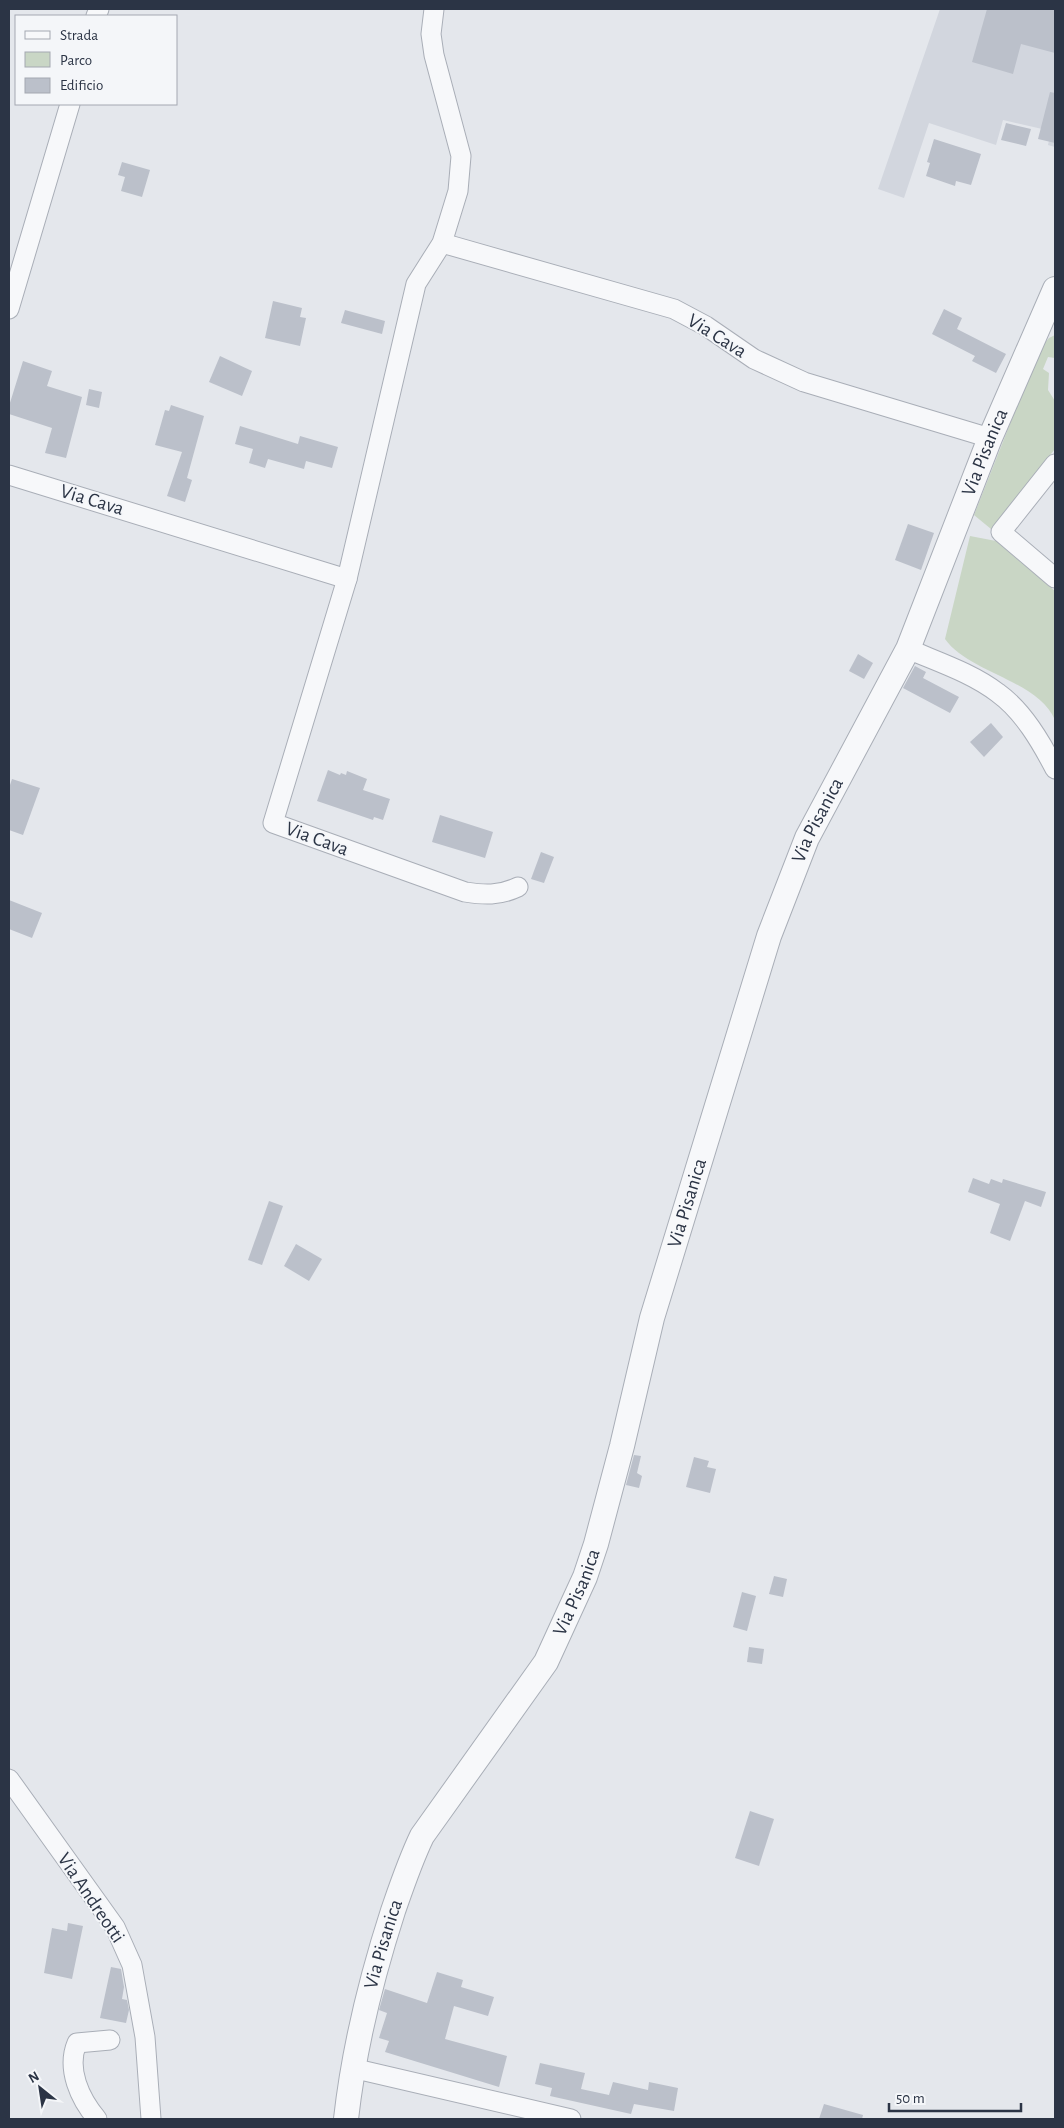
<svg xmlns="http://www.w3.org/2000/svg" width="1064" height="2128" font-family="'Alegreya Sans',sans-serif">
<rect width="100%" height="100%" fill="#e4e7ec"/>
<path fill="#d2d6de" d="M 940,9 L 1055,9 L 1055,147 L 1048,145 L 1051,131 L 1003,120 L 996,145 L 929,123 L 904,198 L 878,189 Z"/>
<g fill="#c9d6c5">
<path d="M 1055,335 L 1055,358 L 1048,357 L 1043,369 L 1049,373 L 1048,390 L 1055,401 L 1055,449 L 991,529 L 974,515 L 1040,348 L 1049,338 Z"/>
<path d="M 970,536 L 996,541 L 1055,591 L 1055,720 C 1038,680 969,673 945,639 Z"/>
</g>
<g fill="#bbc0ca">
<path d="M 987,9 L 1055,9 L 1055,53 L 1021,44 L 1013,74 L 972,62 Z"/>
<path d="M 1050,92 L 1055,93 L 1055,143 L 1038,139 Z"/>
<path d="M 1006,123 L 1031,129 L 1026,146 L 1001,140 Z"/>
<path d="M 934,139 L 981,154 L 971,185 L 956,181 L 955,186 L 926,176 L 930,163 L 927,162 Z"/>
<path d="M 122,162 L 150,170 L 142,197 L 121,191 L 125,177 L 118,175 Z"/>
<path d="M 273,301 L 302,308 L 300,317 L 306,318 L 300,346 L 265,338 Z"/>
<path d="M 944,309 L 962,318 L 957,329 L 1006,354 L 996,373 L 972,361 L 975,356 L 932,334 Z"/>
<path d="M 345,310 L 385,321 L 382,334 L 341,323 Z"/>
<path d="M 220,356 L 252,371 L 242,396 L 209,382 Z"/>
<path d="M 23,361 L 52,371 L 47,386 L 82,397 L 66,458 L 45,453 L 52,428 L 9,414 L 9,406 Z"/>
<path d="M 89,389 L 102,392 L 99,408 L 86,405 Z"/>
<path d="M 171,405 L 204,416 L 187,478 L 192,480 L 185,502 L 167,496 L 182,452 L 155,445 L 165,410 L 169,411 Z"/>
<path d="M 240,426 L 298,444 L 300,436 L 338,447 L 332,468 L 306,461 L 304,469 L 268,459 L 265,468 L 249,463 L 253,449 L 235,444 Z"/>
<path d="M 908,524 L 934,533 L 921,570 L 895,560 Z"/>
<path d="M 858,654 L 873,663 L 864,679 L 849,671 Z"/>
<path d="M 915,666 L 926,672 L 923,678 L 959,697 L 950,713 L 903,688 Z"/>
<path d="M 991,723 L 1003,737 L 984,757 L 970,742 Z"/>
<path d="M 328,770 L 340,775 L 341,773 L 346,775 L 347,771 L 367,779 L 363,790 L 390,799 L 383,820 L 374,817 L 373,820 L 317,801 Z"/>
<path d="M 12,779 L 40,788 L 23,835 L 9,830 L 9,788 Z"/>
<path d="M 440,815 L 493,832 L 485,858 L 432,842 Z"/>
<path d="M 541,852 L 554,857 L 544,883 L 531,879 Z"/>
<path d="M 9,900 L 42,913 L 32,938 L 9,929 Z"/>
<path d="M 973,1178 L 989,1184 L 991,1179 L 1002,1183 L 1003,1179 L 1046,1192 L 1041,1207 L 1025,1201 L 1010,1241 L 990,1233 L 1000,1204 L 968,1192 Z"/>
<path d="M 269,1201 L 283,1206 L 262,1265 L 248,1260 Z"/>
<path d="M 296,1244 L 322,1259 L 309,1281 L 284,1266 Z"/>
<path d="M 634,1455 L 641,1456 L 637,1473 L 642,1476 L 639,1488 L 626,1485 Z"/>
<path d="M 694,1457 L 709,1461 L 707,1467 L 716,1469 L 710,1493 L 686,1487 Z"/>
<path d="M 774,1576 L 787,1579 L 783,1597 L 769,1594 Z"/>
<path d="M 742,1592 L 756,1596 L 747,1631 L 733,1627 Z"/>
<path d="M 749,1647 L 764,1649 L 762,1664 L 747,1662 Z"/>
<path d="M 750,1811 L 774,1819 L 759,1866 L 735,1858 Z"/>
<path d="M 68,1923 L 83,1926 L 72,1979 L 44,1973 L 52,1928 L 67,1931 Z"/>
<path d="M 111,1967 L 121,1969 L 124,1987 L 122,1999 L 127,2000 L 129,2010 L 126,2023 L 100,2018 Z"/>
<path d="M 437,1972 L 463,1980 L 461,1987 L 494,1997 L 488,2016 L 454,2006 L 445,2039 L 507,2056 L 499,2087 L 385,2052 L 389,2041 L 379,2038 L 387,2013 L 379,2010 L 385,1989 L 427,2003 Z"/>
<path d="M 540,2063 L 585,2073 L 581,2089 L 609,2095 L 613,2082 L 648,2090 L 649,2082 L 678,2088 L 674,2111 L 634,2104 L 631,2114 L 550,2096 L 552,2088 L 535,2084 Z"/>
<path d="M 824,2104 L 863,2115 L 862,2119 L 819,2119 Z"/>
</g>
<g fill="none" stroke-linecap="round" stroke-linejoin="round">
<defs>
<g id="minor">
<path d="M 96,16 L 99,9"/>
<path d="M 442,243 L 674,309 L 706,326 L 754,359 L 804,382 L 990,438"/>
<path d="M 9,309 L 70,104"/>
<path d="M 1055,464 L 1001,532 L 1055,578"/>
<path d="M 9,475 L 347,579 L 273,823 L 465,892 C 484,895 499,896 518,887"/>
<path d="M 347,579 L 416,284 L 442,243 L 458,191 L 461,156 L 434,55 L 431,34 L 434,9"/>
<path d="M 908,649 C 938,662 972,673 998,693 C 1023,711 1041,742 1055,769"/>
<path d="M 9,1779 L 115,1927 L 132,1965 L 145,2037 L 151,2119"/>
<path d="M 352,2068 L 571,2119"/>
<path d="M 97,2119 C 80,2099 66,2069 77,2043 L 110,2040"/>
</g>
<g id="tertiary">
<path id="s1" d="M 346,2119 C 354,2048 371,1979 393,1911 C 402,1885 410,1861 422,1836 L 546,1662 L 585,1577 L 596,1544 L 622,1446 L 652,1318 L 769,936 L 807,838 L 908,649 L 990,438 L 1055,289"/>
</g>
</defs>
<use href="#minor" stroke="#a9aeb7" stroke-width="21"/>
<use href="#tertiary" stroke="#a9aeb7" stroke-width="26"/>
<use href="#minor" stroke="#f7f8fa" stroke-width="19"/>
<use href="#tertiary" stroke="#f7f8fa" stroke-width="24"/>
</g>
<g text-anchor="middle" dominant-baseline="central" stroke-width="4" stroke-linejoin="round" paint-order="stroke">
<g font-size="20" fill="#2b3445" stroke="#f4f6f9">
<text transform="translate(717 336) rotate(32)">Via Cava</text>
<text stroke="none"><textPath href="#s1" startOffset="1799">Via Pisanica</textPath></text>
<text transform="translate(92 500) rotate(17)">Via Cava</text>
<text stroke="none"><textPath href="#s1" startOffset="1394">Via Pisanica</textPath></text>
<text transform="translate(317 839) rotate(20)">Via Cava</text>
<text stroke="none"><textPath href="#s1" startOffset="989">Via Pisanica</textPath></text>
<text stroke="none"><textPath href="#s1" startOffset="584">Via Pisanica</textPath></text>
<text transform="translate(91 1898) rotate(56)">Via Andreotti</text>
<text stroke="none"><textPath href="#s1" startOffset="179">Via Pisanica</textPath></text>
</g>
</g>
<rect width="1064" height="2128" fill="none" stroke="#2b3445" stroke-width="20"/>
<rect x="15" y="15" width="162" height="90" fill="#f4f6f9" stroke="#a4a8b1"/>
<rect x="25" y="31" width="25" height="8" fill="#f7f8fa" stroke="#a4a8b1"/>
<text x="60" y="40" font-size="15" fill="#2b3445">Strada</text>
<rect x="25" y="52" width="25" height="15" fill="#c9d6c5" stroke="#a4a8b1"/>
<text x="60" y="65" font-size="15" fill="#2b3445">Parco</text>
<rect x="25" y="78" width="25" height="15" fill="#bbc0ca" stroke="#a4a8b1"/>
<text x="60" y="90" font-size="15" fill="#2b3445">Edificio</text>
<g transform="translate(40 2088) rotate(330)" stroke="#f4f6f9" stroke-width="4" paint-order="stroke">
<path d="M0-4L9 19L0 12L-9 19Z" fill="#2b3445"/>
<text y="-8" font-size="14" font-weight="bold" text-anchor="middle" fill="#2b3445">N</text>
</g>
<path d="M889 2103v8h132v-8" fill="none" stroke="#2b3445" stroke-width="2.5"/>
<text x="896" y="2103" font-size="15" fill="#2b3445" stroke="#f4f6f9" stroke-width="4" paint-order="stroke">50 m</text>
</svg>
